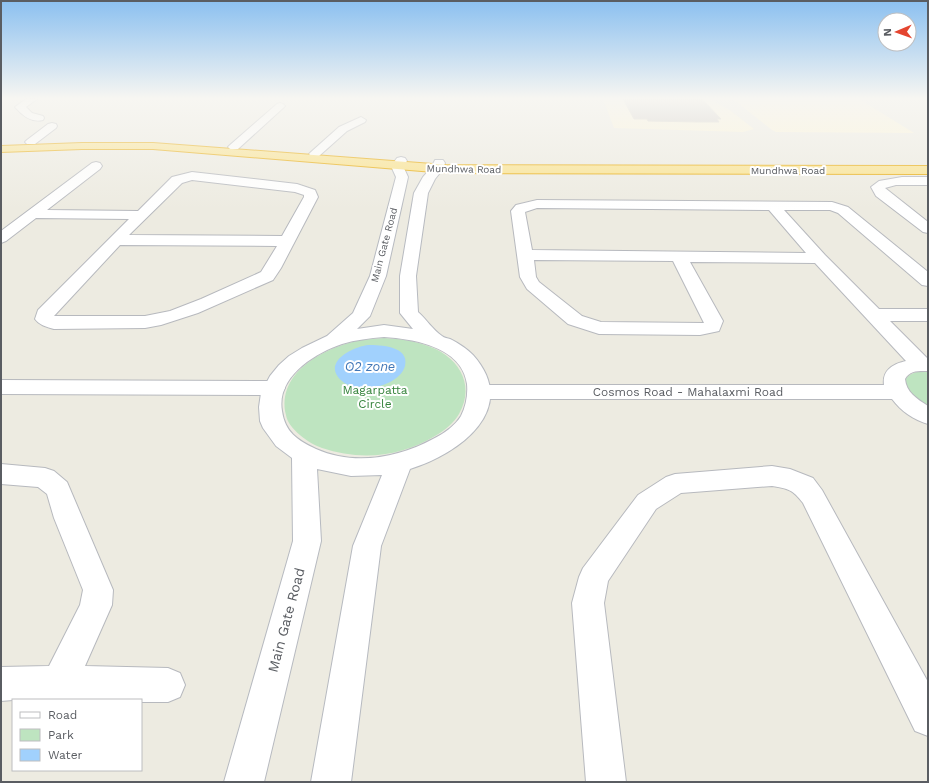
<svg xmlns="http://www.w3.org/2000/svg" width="929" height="783" font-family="'Work Sans',sans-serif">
<rect width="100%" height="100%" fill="#edebe1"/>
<g fill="#fdf5d6">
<path d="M 603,99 L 710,99 L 731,111 L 754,129 L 743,132 L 614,128 Z"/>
<path d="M 733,99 L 859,99 L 914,133 L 776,132 L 772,130 Z"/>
</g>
<g fill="#bee4c0">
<path d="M 384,338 C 398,339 411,340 425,345 C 456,354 477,383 459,414 C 454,423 444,431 435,436 C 401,457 360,461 322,448 C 310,444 288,429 286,415 C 276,372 324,348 360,340 C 367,339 376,339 384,338 Z"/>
<path d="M 928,370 L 928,410 C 907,395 889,374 928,370 Z"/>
</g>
<path fill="#a1d1fd" d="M 368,345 C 380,345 410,346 405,366 C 399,387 357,395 342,381 C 321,362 353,347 368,345 Z"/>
<path fill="#c8c4bf" stroke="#d1ccc0" d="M 623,99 L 702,99 L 721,119 L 717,119 L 719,122 L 698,122 L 648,121 L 647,119 L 634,119 Z"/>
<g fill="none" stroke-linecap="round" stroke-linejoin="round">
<defs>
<g id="street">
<path d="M 26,99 L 37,99 L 26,107 L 32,113 L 43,116 L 44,118 L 43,120 C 31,123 22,115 15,107 Z"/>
<path d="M 280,103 L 283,104 L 285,106 L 283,108 L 238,149 L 230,149 L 228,147 L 230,145 L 277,104 Z"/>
<path d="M 361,117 L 366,120 L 365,122 L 347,131 L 319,156 L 311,156 L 309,154 L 311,152 L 339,127 Z"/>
<path d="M 52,123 L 56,124 L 57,126 L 56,128 L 35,144 L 27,144 L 25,142 L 27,140 L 48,124 Z"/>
<path d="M 96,162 L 100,163 L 102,166 L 100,169 L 47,210 L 138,211 L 172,177 L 192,172 L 297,184 L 315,190 L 318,197 L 281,268 L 273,280 L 198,313 L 161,325 L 145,328 L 54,329 C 47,327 39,325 35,319 L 38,310 L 129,219 L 36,218 L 6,241 L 1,243 L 1,231 L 92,163 ZM 192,180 L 295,192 L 304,195 L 304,197 L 282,236 L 129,235 L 182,183 ZM 120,245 L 277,246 L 261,272 L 201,299 L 170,311 L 145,316 L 54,316 Z"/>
<path d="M 902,177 L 928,177 L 928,185 L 896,185 L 885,188 L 928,222 L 928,233 L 923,232 L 876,196 L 871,187 L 879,181 Z"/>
<path d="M 537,200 L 832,202 L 848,207 L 928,272 L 928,286 L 922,285 L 838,213 L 830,210 L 784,210 L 825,255 L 879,309 L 928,309 L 928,321 L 890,321 L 928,359 L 928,371 C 919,371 910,370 905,379 C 906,392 917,399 928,406 L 928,424 C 914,420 901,411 892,399 L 479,399 L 471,397 L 468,392 L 471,387 L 479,385 L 884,385 C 882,370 893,364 906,361 L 815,263 L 690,262 L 723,321 L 719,331 L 700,335 L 599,334 L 568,324 L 527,289 L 520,277 L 511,211 L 516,205 ZM 537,208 L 769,210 L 806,253 L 532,250 L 525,212 ZM 534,260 L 673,261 L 704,323 L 601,322 L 582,316 L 539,282 L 536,277 Z"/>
<path d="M 1,380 L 274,381 L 282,383 L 285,388 L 282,393 L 274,395 L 1,394 Z"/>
<path d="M 1,464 L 45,468 L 54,471 L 67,482 L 113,590 L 112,605 L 85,666 L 168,668 L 180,673 L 185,685 L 180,697 L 168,702 L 141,702 L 141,700 L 13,700 L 1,701 L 1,667 L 49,666 L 80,605 L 83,590 L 54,518 L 47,494 L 38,487 L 1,484 Z"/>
<path d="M 772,466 L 790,469 L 813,478 L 822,490 L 928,682 L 928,736 L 915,731 L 803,503 C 792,489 789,489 772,486 L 681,493 L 656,509 L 608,581 L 604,603 L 626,782 L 586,782 L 572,603 L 579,577 L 583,568 L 638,495 L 666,477 L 675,474 Z"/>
</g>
<path id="secondary" d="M 401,157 L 405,158 L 407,161 L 403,166 L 408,177 L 386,276 L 370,316 L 357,329 L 384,325 L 413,329 L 400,313 L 400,276 L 414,193 L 423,177 L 431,168 L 435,160 L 443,160 L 445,163 L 443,169 L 435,179 L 428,193 L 416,276 L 418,312 C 426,319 433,330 442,336 C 444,338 448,338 450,339 C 458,343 467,349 473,355 C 521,409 459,454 410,469 L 381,546 L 351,782 L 311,782 L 353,546 L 382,475 L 351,476 L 317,469 L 321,541 L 264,782 L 224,782 L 293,541 L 292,458 L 276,446 L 263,428 L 260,421 L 259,407 L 261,393 L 270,376 L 279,365 L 289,356 L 302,348 L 327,336 L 353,313 L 370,276 L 396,177 L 391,166 L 397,158 ZM 384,337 C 414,339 462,347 467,384 C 468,395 466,406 461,416 C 455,426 443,434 433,439 C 398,458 354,466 316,449 C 297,440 285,432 282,411 C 276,377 315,353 342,344 C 355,340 370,338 384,337 Z"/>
<path id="highway" d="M 82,143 L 153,143 L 446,165 L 928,166 L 928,174 L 446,173 L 153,149 L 82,149 L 1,152 L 1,146 Z"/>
</defs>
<use href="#street" stroke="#b7b9be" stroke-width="2"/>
<use href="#secondary" stroke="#b7bac0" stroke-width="2"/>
<use href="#highway" stroke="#e8aa06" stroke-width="2"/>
<use href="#street" fill="#fff" fill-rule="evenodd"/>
<use href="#secondary" fill="#fff" fill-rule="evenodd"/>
<use href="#highway" fill="#fae28b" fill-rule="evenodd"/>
</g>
<linearGradient id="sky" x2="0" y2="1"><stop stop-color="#8bc0f0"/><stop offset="0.47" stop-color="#f7f6f2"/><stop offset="1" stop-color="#f7f6f2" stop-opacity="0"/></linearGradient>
<rect width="929" height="209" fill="url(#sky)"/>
<g text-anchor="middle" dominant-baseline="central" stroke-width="4" stroke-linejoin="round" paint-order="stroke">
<g font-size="10" fill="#5a5d62" stroke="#fff">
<text transform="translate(464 169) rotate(1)">Mundhwa Road</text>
<text x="788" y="170">Mundhwa Road</text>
<text transform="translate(384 245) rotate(-75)">Main Gate Road</text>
</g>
<g font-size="12" fill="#37843d" stroke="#fff">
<text x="375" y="390">Magarpatta<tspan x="375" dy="14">Circle</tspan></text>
</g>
<g font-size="12" fill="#5a5d62" stroke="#fff">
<text x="688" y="392">Cosmos Road - Mahalaxmi Road</text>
</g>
<g font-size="13" font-style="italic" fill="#4277b6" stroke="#fff">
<text x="370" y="366">O2 zone</text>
</g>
<g font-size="14" fill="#5a5d62" stroke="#fff">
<text transform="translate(286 620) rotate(-75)">Main Gate Road</text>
</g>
</g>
<rect width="929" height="783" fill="none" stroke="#5a5d62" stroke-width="4"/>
<rect x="12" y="699" width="130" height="72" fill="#ffffff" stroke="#bdbec0"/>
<rect x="20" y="712" width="20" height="6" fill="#ffffff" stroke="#bdbec0"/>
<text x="48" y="719" font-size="12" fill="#5a5d62">Road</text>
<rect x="20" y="729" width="20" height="12" fill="#bee4c0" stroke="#bdbec0"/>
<text x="48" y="739" font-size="12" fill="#5a5d62">Park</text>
<rect x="20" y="749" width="20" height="12" fill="#a1d1fd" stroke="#bdbec0"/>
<text x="48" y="759" font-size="12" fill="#5a5d62">Water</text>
<g transform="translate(897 32) rotate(268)"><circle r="19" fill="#ffffff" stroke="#bdbec0"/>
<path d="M0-3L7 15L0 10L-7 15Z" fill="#e44530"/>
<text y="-6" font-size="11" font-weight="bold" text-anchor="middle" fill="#5a5d62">N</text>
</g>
</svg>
